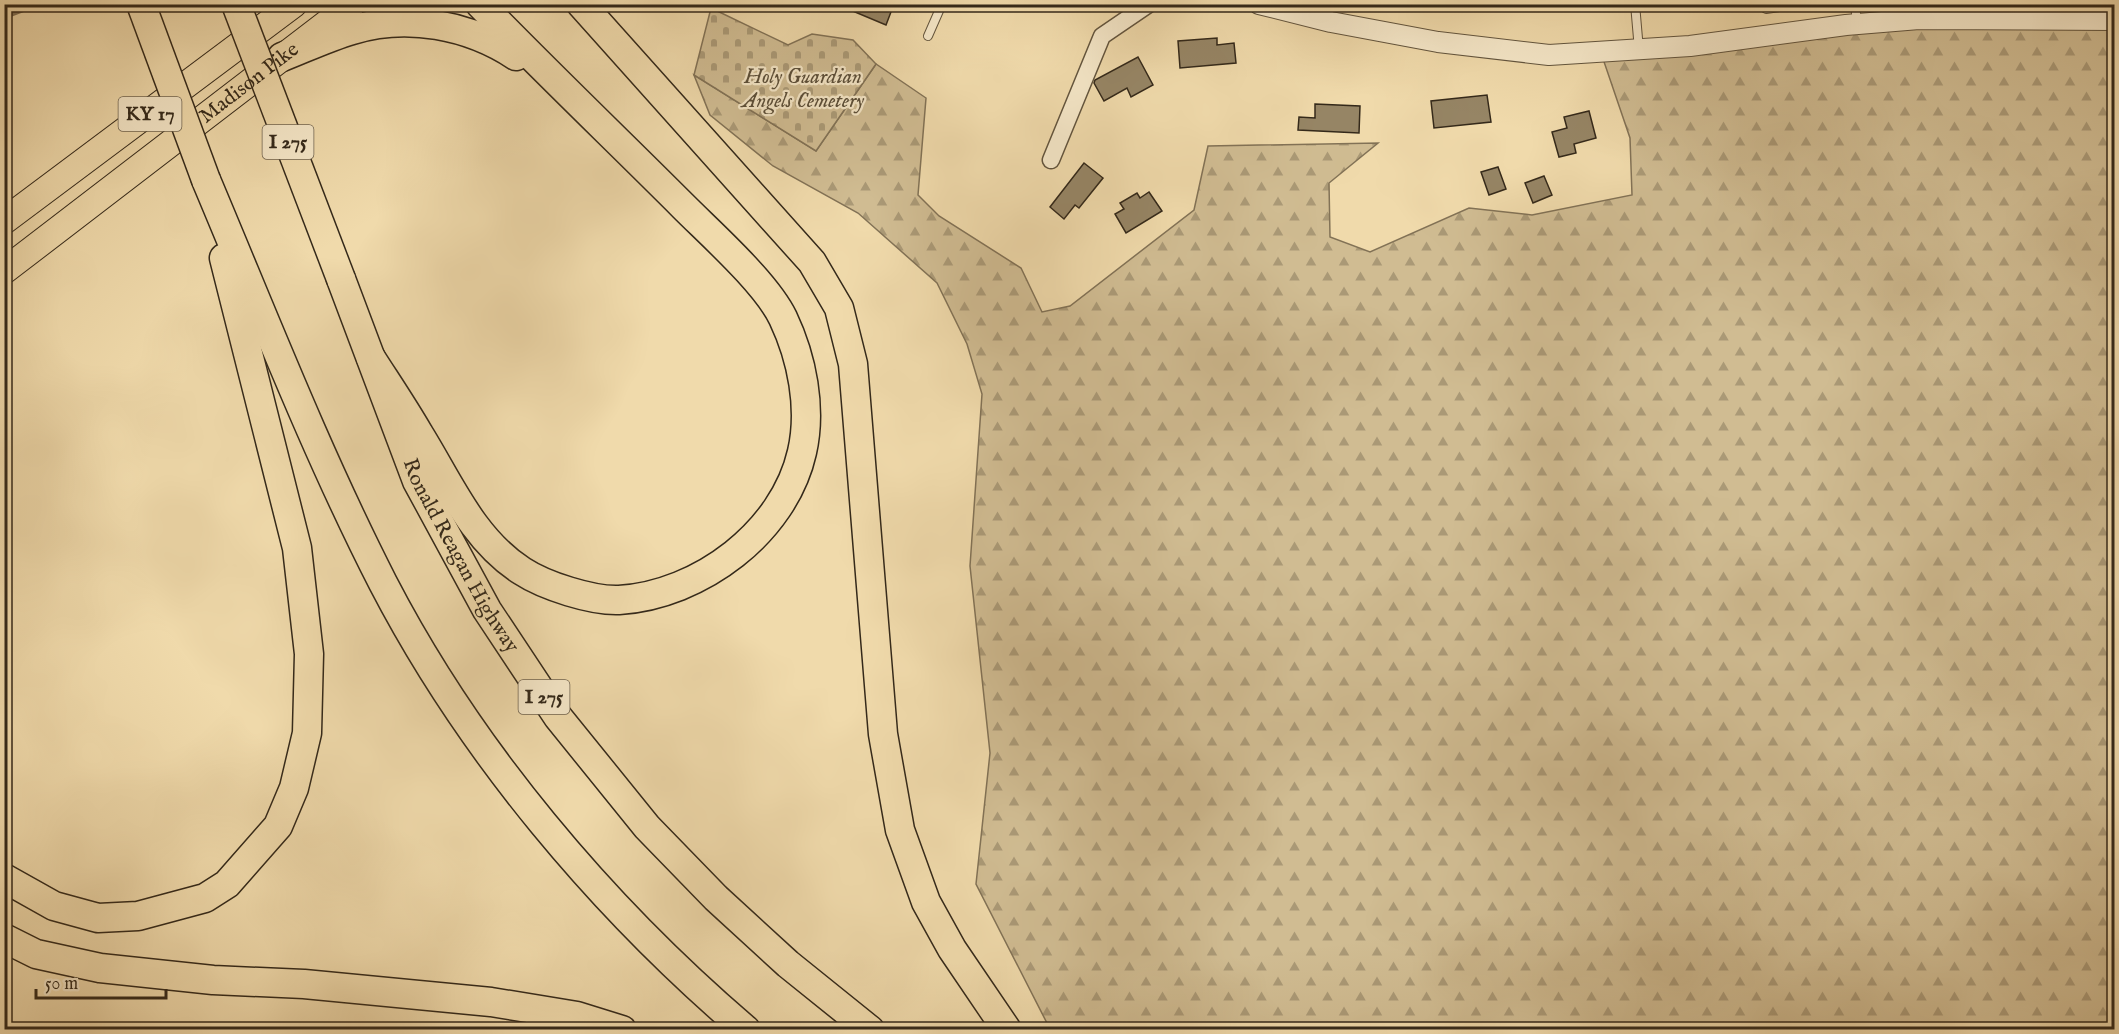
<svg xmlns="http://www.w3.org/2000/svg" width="2119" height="1034" font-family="'IM FELL English',serif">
<defs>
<pattern id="forest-firs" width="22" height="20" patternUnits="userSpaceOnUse" patternTransform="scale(1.5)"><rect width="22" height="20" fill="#d0bc92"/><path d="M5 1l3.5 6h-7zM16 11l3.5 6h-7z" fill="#aa9976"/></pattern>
<pattern id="cemetery-stones" width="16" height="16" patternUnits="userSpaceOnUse" patternTransform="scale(1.5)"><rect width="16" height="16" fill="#d0bc92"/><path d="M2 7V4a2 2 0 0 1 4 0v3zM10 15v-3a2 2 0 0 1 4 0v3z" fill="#aa9976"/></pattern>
</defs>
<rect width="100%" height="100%" fill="#f0daab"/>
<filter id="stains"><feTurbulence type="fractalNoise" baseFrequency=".00333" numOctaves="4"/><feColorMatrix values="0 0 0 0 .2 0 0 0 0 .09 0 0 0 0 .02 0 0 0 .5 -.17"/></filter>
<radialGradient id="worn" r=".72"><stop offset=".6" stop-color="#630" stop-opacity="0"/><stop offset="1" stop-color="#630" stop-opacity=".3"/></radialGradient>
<path fill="url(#forest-firs)" stroke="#827256" stroke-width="1.5" d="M 2114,20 L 2114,1029 L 1050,1029 L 976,884 L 990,753 L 970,566 L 982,394 L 967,344 L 937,283 L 858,213 L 773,166 L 710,115 L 694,75 L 816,151 L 876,64 L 926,98 L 918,195 L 939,216 L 1021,268 L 1042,312 L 1070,306 L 1194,210 L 1208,146 L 1378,143 L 1329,183 L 1330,237 L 1370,252 L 1469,208 L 1532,215 L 1632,195 L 1630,138 L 1601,53 L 1846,25 Z"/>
<path fill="url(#cemetery-stones)" stroke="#827256" stroke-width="1.5" d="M 711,8 L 788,45 L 812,34 L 853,40 L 876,64 L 816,151 L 694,75 Z"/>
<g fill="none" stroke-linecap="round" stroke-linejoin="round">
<path stroke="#7e6f54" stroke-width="5" d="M 4,17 L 38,4"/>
</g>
<g fill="#968565" stroke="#34291a" stroke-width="1.5">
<path d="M 836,4 L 894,4 L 886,25 Z"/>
<path d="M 1217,38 L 1217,45 L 1234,43 L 1236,63 L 1180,68 L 1178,41 Z"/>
<path d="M 1138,57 L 1153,85 L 1131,97 L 1127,88 L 1104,101 L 1094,83 L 1095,80 Z"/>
<path d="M 1487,95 L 1491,122 L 1434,128 L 1431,101 Z"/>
<path d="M 1315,104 L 1360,106 L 1359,133 L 1298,130 L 1299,117 L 1315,118 Z"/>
<path d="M 1589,111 L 1596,138 L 1574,144 L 1576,153 L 1559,157 L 1552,132 L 1567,128 L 1564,117 Z"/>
<path d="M 1084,163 L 1103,178 L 1079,208 L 1075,205 L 1064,219 L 1050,207 Z"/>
<path d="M 1498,167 L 1506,189 L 1489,195 L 1481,172 Z"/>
<path d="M 1544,176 L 1552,195 L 1533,203 L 1525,183 Z"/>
<path d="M 1149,192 L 1162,211 L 1126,233 L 1115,214 L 1124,209 L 1120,203 L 1137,193 L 1140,198 Z"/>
</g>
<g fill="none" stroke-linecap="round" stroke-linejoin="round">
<defs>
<g id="service">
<path d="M 1635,4 L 1639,50"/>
<path d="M 1760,4 L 1766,9 L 1800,4"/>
<path d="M 1855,4 L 1857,24"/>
<path d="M 928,36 L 942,4"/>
</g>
<path id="minor" d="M 1051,160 L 1102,36 L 1149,4"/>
<path id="tertiary" d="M 1259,4 L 1331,22 L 1438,42 L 1549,55 L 1690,46 L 1846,25 L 1919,19 L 2114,20"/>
<g id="primary">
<path d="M 4,221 L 294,4"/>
<path id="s1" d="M 4,271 L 352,4"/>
</g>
<g id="motorway">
<path d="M 581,4 L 812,262 L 839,308 L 853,364 L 883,734 L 900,830 L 926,902 L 952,949 L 1007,1030"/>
<path d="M 282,57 C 305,48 328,37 352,30 C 407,13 469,25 516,56"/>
<path d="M 206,180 C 263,315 316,452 383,583 C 470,751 602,907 746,1030"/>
<path id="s2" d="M 341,279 L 417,481 L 487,610 L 558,717 L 647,827 L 716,898 L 788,964 L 870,1030"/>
<path d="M 371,358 C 387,383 404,408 419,434 C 449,482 472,539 522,571 C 545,586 592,601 619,600 C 700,595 784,532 802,452 C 812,408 802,358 783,318 C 766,283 712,235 684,207 C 616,139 547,73 480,4"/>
<path d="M 4,878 L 54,906 L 98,918 L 138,916 L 205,898 L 227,884 L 278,826 L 294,788 L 307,733 L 309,654 L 297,548 L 224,258"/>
<path d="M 4,938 L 36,954 L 100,968 L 213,980 L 304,984 L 491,1002 L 577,1016 L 622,1030"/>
</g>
</defs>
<use href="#service" stroke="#63553e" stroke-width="10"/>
<use href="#minor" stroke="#63553e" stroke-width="19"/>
<use href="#tertiary" stroke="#63553e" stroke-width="22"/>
<use href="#primary" stroke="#34291a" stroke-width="28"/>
<use href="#motorway" stroke="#34291a" stroke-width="31"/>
<use href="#service" stroke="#f5e7c8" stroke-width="8"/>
<use href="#minor" stroke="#f5e7c8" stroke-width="16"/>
<use href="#tertiary" stroke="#f5e7c8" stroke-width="20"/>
<use href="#primary" stroke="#f0daab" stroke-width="26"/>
<use href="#motorway" stroke="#f0daab" stroke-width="28"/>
<defs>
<g id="motorway-bridge">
<path d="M 141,4 L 206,180"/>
<path d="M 236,4 L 341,279"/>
</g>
</defs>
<use href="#motorway-bridge" stroke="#34291a" stroke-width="31" stroke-linecap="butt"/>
<use href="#motorway-bridge" stroke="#f0daab" stroke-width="28"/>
</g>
<g text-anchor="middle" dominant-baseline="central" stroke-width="4.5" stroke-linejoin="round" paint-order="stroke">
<g fill="#f5e7c8" stroke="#6e624e" stroke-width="1.5">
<rect x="118.5" y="97" width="63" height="34" rx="4.5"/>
<rect x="262.5" y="125" width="51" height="34" rx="4.5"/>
<rect x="518.5" y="680" width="51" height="34" rx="4.5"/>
</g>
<g font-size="20" font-weight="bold" fill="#34291a">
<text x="150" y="114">KY 17</text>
<text x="288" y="142">I 275</text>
<text x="544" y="697">I 275</text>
</g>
<g font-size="21" font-style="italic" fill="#5b4e38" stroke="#f5e7c8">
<text x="803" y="77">Holy Guardian<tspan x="803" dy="24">Angels Cemetery</tspan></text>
</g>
<g font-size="21" fill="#34291a" stroke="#f5e7c8">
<text stroke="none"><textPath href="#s1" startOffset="309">Madison Pike</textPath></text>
<text stroke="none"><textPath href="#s2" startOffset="302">Ronald Reagan Highway</textPath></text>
</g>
</g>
<rect width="2119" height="1034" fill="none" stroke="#f0daab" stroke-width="24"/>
<rect x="6" y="6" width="2107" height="1022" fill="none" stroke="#34291a" stroke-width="3"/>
<rect x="12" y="12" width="2095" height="1010" fill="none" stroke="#34291a" stroke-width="1.5"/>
<path d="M36 989v9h130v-9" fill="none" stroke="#34291a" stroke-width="3"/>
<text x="45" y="989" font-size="18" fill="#34291a" stroke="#f5e7c8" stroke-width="4.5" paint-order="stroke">50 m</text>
<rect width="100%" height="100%" filter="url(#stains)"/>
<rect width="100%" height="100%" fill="url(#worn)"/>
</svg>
